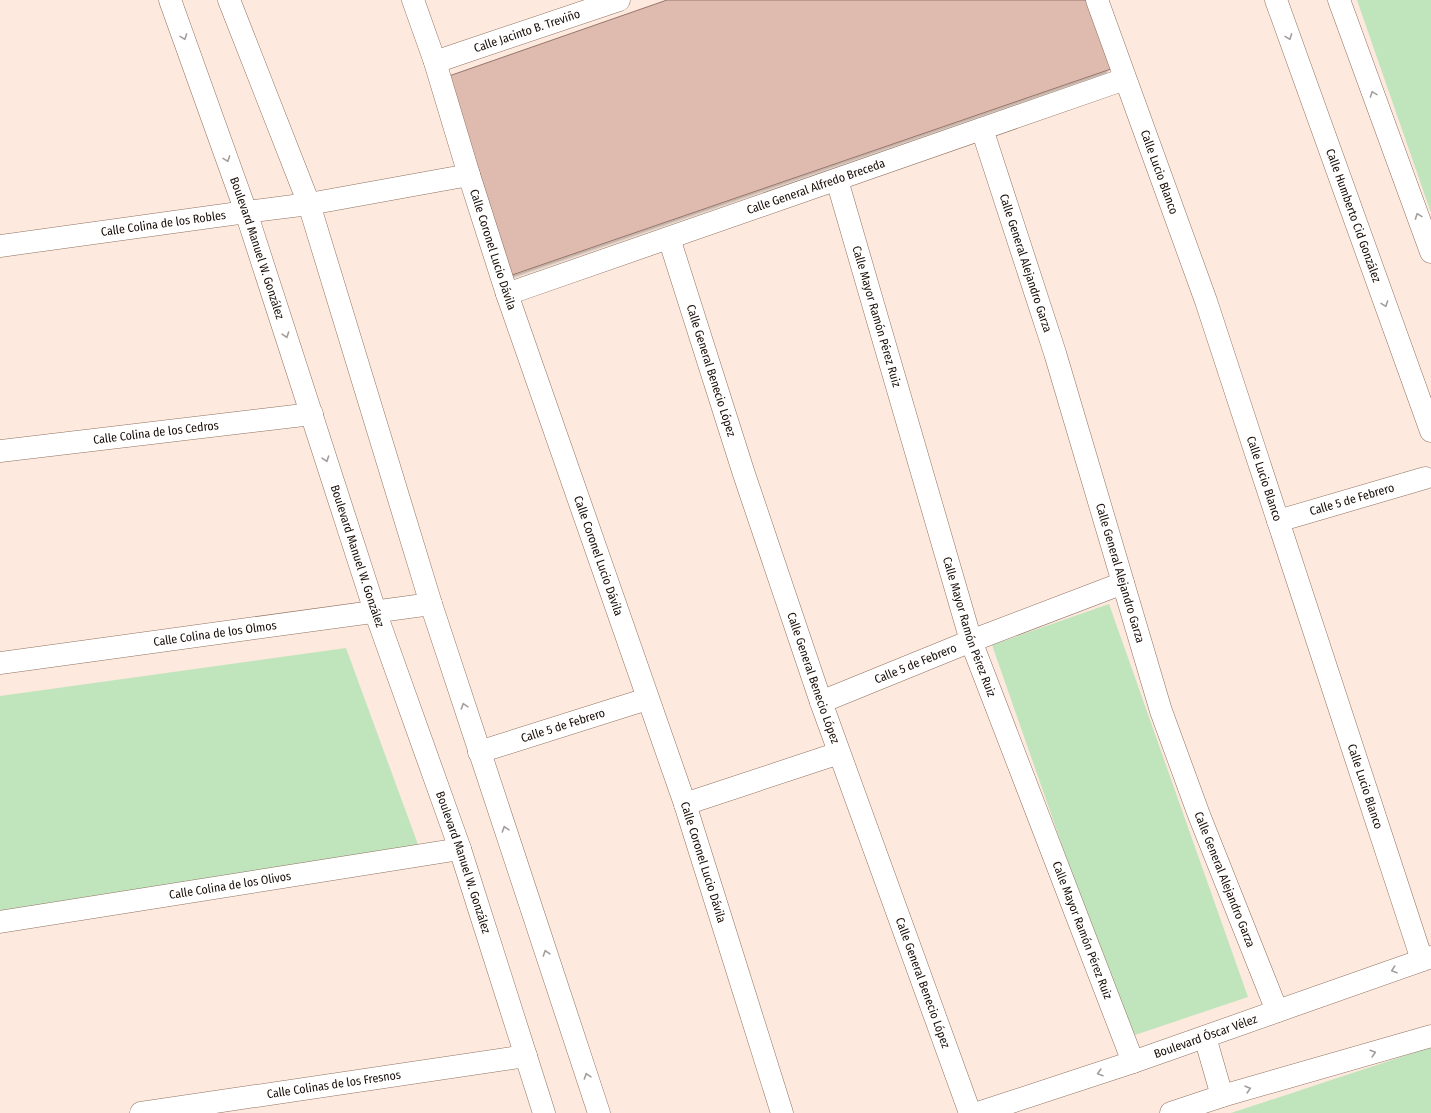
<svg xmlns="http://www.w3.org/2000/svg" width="1431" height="1113" font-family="'Fira Sans Condensed',sans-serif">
<defs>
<filter id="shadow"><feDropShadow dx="-3.5" dy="3.5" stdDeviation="1" flood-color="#0004"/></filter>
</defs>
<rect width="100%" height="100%" fill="#fde9dd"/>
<g fill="#c0e5bd">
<path d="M 1357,0 L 1431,0 L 1431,213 Z"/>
<path d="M 1109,604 L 1248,997 L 1129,1037 L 992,645 Z"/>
<path d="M 346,648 L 420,850 L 0,911 L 0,696 Z"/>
<path d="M 1431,1047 L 1431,1113 L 1231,1113 Z"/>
</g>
<path fill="#dfbaae" stroke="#98766b" filter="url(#shadow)" d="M 667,0 L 1087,0 L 1111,69 L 512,275 L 449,76 Z"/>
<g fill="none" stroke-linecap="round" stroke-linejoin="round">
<defs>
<g id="minor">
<path id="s1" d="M 170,0 L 246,212 L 375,611 L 460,849 L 544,1113"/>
<path d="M 229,0 L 309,204 L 431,604 L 599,1113"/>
<path id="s2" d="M 413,0 L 435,62 L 469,175 L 507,294 L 685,804 L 782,1113"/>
<path id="s3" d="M 1097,0 L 1206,301 L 1422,960"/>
<path id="s4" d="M 1276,0 L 1431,431"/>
<path d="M 1339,0 L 1431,252"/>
<path id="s5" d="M 435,62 L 619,0"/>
<path id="s6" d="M 982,129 L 1055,353 L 1161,711 L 1199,815 L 1277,1011"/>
<path id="s7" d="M 837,180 L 971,641 L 1133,1062"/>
<path id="s8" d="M 669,238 L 744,474 L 821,702 L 970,1113"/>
<path id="s9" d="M 0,246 L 246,212 L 309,204 L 469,175"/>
<path id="s10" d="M 507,294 L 1125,79"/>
<path id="s11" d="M 0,451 L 312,414"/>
<path id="s12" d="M 1278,521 L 1425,478"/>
<path id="s13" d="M 0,663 L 431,604"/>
<path id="s14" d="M 821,702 L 971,641 L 1123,583"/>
<path id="s15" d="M 479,752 L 647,699"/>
<path d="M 685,804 L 839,753"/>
<path id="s16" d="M 0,922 L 460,849"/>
<path d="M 1205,1037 L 1222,1096"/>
<path id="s17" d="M 141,1113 L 526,1056"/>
<path id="s18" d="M 978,1113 L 1133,1062 L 1431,957"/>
<path d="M 1171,1113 L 1222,1096 L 1431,1036"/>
</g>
</defs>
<use href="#minor" stroke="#907261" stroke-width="23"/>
<use href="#minor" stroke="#fff" stroke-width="22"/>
</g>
<defs><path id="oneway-chevron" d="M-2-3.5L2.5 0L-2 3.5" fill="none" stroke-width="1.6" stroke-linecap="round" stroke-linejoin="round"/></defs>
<g stroke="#a39e9c">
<use href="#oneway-chevron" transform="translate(184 37) rotate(70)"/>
<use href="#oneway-chevron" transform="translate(1289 37) rotate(70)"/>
<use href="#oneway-chevron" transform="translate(1373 94) rotate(-110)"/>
<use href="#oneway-chevron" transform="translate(227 159) rotate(70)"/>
<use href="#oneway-chevron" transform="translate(1418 216) rotate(-110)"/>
<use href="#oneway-chevron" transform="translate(1385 304) rotate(70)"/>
<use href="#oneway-chevron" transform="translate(286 335) rotate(72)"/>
<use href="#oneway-chevron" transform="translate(326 459) rotate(72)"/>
<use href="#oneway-chevron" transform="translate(464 706) rotate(-108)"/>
<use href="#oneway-chevron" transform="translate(505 829) rotate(-108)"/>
<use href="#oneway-chevron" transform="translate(546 953) rotate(-108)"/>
<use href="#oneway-chevron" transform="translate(1394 970) rotate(161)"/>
<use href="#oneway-chevron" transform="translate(1373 1053) rotate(-16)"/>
<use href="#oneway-chevron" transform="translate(1100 1073) rotate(162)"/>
<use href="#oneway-chevron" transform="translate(587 1076) rotate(-108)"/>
<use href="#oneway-chevron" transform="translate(1248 1089) rotate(-16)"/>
</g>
<g text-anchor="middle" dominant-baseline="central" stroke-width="3" stroke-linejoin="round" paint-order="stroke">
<g font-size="12" fill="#180d07" stroke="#fde9dd">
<text stroke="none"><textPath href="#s5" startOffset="97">Calle Jacinto B. Treviño</textPath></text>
<text stroke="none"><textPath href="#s3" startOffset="183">Calle Lucio Blanco</textPath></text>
<text stroke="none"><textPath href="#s10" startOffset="327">Calle General Alfredo Breceda</textPath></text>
<text stroke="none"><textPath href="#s4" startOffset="229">Calle Humberto Cid González</textPath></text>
<text stroke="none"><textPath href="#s9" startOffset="165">Calle Colina de los Robles</textPath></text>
<text stroke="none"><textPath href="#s1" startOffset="263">Boulevard Manuel W. González</textPath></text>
<text stroke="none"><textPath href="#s2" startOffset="262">Calle Coronel Lucio Dávila</textPath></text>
<text stroke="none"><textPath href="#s6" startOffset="141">Calle General Alejandro Garza</textPath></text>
<text stroke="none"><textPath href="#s7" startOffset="142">Calle Mayor Ramón Pérez Ruiz</textPath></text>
<text stroke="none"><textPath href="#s8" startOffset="139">Calle General Benecio López</textPath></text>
<text stroke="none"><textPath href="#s11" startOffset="157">Calle Colina de los Cedros</textPath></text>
<text stroke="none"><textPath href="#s3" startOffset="507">Calle Lucio Blanco</textPath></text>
<text stroke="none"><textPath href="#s12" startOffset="77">Calle 5 de Febrero</textPath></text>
<text stroke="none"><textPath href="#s1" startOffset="587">Boulevard Manuel W. González</textPath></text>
<text stroke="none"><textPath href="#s2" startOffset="586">Calle Coronel Lucio Dávila</textPath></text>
<text stroke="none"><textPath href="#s6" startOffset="465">Calle General Alejandro Garza</textPath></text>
<text stroke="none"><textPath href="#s7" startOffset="466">Calle Mayor Ramón Pérez Ruiz</textPath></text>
<text stroke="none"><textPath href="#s13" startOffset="217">Calle Colina de los Olmos</textPath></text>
<text stroke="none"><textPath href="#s14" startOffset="102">Calle 5 de Febrero</textPath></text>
<text stroke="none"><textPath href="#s8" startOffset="463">Calle General Benecio López</textPath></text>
<text stroke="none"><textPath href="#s15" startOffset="88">Calle 5 de Febrero</textPath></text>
<text stroke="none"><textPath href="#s3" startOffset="831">Calle Lucio Blanco</textPath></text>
<text stroke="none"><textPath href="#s1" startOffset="911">Boulevard Manuel W. González</textPath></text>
<text stroke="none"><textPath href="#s2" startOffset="910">Calle Coronel Lucio Dávila</textPath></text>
<text stroke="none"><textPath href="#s6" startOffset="789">Calle General Alejandro Garza</textPath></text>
<text stroke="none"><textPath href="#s16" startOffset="233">Calle Colina de los Olivos</textPath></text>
<text stroke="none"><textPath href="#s7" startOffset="790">Calle Mayor Ramón Pérez Ruiz</textPath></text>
<text stroke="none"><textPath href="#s8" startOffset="787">Calle General Benecio López</textPath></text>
<text stroke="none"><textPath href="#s18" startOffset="240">Boulevard Óscar Vélez</textPath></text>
<text stroke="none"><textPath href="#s17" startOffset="195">Calle Colinas de los Fresnos</textPath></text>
</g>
</g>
</svg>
